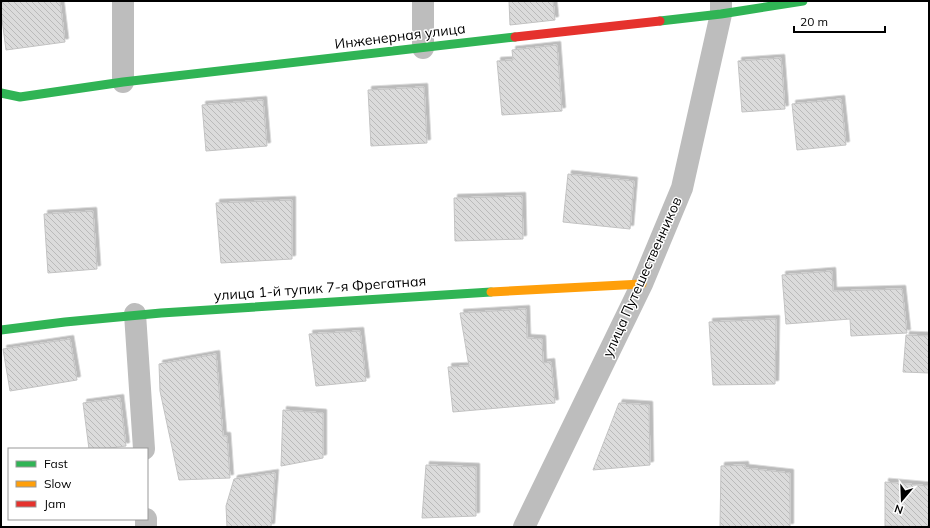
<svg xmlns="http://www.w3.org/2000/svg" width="930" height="528" font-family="Mulish,sans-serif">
<defs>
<pattern id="building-back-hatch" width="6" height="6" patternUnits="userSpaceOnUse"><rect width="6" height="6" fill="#dbdbdb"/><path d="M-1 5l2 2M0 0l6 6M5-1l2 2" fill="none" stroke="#bababa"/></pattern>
<filter id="shadow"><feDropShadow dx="3.5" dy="-3.5" stdDeviation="0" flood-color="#0004"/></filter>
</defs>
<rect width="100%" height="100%" fill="#fff"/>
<g fill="url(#building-back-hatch)" stroke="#c3c3c3" filter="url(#shadow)">
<path d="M 1,1 L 60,1 L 65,42 L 6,50 L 1,12 Z"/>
<path d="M 509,1 L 553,1 L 555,20 L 510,25 Z"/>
<path d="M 557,45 L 562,111 L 502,115 L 497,61 L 513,60 L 512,50 Z"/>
<path d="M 781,58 L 785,109 L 742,112 L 738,61 Z"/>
<path d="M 424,87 L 427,143 L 371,146 L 368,90 Z"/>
<path d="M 841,99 L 846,145 L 797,150 L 792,104 Z"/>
<path d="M 263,100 L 267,146 L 206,151 L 202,105 Z"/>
<path d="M 568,174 L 634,181 L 630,229 L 563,222 Z"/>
<path d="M 522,196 L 523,239 L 455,241 L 454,198 Z"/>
<path d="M 292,200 L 292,259 L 221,263 L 216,203 Z"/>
<path d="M 93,211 L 97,269 L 48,273 L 44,214 Z"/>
<path d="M 832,271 L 833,291 L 902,289 L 907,333 L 851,336 L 850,319 L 786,324 L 782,275 Z"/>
<path d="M 526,309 L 527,338 L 542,339 L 543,363 L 551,362 L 555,403 L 453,412 L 448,367 L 469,366 L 460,313 Z"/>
<path d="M 776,319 L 775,384 L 713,385 L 709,322 Z"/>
<path d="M 360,331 L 366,381 L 316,386 L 309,334 Z"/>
<path d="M 906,335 L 929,336 L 929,373 L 903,372 Z"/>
<path d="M 70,339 L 77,380 L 10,391 L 3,349 Z"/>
<path d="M 216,354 L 223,436 L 227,436 L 230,478 L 179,480 L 160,391 L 159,364 Z"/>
<path d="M 120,398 L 126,446 L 102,449 L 89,449 L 83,403 Z"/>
<path d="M 619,403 L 649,405 L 650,465 L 593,470 Z"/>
<path d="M 283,410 L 323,413 L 323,458 L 281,466 Z"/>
<path d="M 426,465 L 476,467 L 476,516 L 422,518 Z"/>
<path d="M 745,465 L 745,468 L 790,473 L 790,527 L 720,527 L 721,466 Z"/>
<path d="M 275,473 L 271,527 L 227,527 L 226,506 L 234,479 Z"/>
<path d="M 885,482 L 929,486 L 929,527 L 885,526 Z"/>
</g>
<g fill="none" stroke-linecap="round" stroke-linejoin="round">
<g stroke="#bdbdbd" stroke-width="22">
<path d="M 423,1 L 423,48"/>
<path d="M 123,82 L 123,1"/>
<path d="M 135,314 L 144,449"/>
<path d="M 146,519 L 146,527"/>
<path d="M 524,527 L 642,284 L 682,188 L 721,14 L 721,1"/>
</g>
<g stroke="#30b455" stroke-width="9">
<path d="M 660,21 L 721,14 L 803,1"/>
<path d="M 1,93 L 20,97 L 123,82 L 515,37"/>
<path d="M 1,330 L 65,322 L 161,313 L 491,292"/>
</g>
<path stroke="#ff9f0a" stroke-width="9" d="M 491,292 L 642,284"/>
<path stroke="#e5322d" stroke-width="9" d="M 515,37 L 660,21"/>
</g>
<g text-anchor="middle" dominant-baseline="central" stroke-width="3" stroke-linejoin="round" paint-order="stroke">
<g font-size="14" fill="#000" stroke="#fff">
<text transform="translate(400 36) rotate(-7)">Инженерная улица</text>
<text transform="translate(642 277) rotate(-66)">улица Путешественников</text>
<text transform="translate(320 288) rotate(-4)">улица 1-й тупик 7-я Фрегатная</text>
</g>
</g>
<rect width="930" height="528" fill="none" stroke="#000000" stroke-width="4"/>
<rect x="8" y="448" width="140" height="72" fill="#ffffff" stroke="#999999"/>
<rect x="16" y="461" width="20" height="6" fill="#30b455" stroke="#999999"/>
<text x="44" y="468" font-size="12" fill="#000000">Fast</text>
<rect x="16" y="481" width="20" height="6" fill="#ff9f0a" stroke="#999999"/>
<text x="44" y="488" font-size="12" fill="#000000">Slow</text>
<rect x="16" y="501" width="20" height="6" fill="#e5322d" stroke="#999999"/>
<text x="44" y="508" font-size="12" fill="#000000">Jam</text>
<g transform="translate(902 500) rotate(199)" stroke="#ffffff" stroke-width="3" paint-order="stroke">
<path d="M0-3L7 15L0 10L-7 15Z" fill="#000000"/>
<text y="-6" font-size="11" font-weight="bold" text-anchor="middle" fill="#000000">N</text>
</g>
<path d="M794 26v6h91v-6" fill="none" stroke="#000000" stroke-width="2"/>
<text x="800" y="26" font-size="12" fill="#000000" stroke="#ffffff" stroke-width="3" paint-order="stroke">20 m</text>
</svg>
